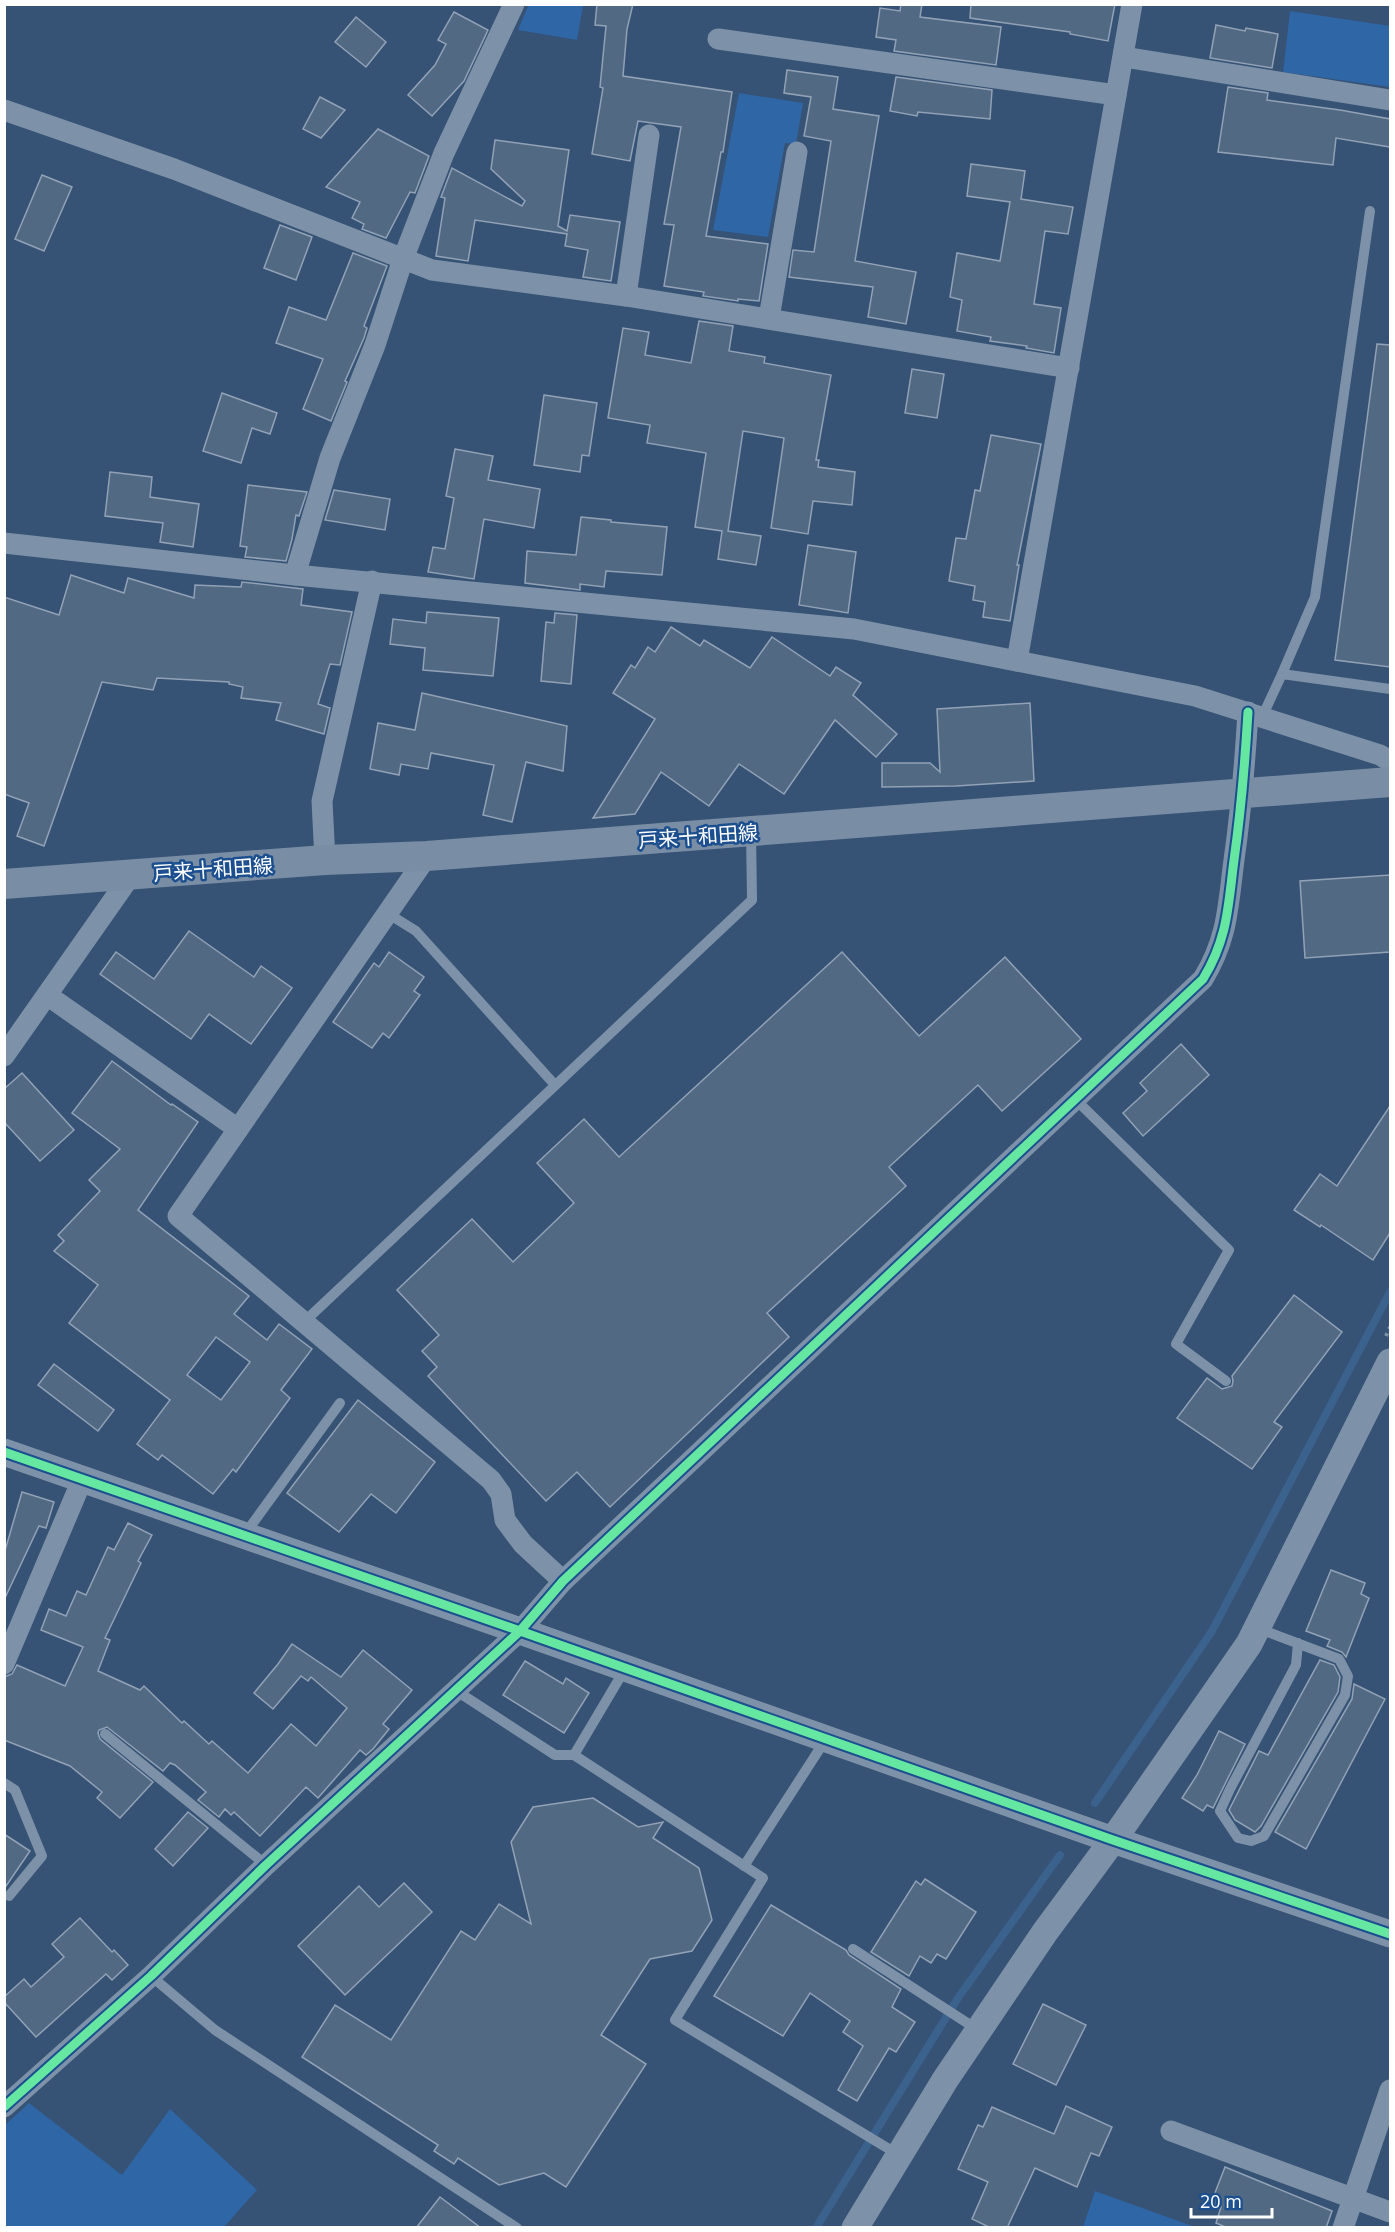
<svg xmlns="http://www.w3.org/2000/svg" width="1395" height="2232" font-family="'Open Sans','Noto Sans JP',sans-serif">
<rect width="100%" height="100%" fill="#365274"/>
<g fill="#2f66a5">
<path d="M 529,4 L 583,5 L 577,40 L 518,30 Z"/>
<path d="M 1290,11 L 1390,26 L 1390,87 L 1283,72 Z"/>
<path d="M 739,93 L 803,103 L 796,144 L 785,143 L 768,237 L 713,230 Z"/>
<path d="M 29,2103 L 122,2175 L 170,2109 L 257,2190 L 224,2227 L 5,2227 L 5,2125 Z"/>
<path d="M 1095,2191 L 1195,2227 L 1083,2227 Z"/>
</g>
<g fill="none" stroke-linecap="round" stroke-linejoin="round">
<g stroke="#3b618d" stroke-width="8">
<path d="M 1095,1803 L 1212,1631 L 1390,1292"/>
<path d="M 816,2228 L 958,1998 L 1060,1855"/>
</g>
</g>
<g fill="#526984" stroke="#92a2b6" stroke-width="1.5" fill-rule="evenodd">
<path d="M 597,4 L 633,4 L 627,29 L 623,76 L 732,92 L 723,152 L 721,152 L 706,236 L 768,244 L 759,301 L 738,299 L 738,301 L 703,296 L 704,292 L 664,286 L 674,225 L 664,224 L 681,127 L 638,121 L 630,161 L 592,154 L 603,88 L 600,87 L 606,26 L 595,25 Z"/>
<path d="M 901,4 L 922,4 L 920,17 L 1001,27 L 996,65 L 894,51 L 896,40 L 876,37 L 880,8 L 900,11 Z"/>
<path d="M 971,4 L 1115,4 L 1108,41 L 1070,34 L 1070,32 L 970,18 Z"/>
<path d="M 454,12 L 488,30 L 464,81 L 432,116 L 408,95 L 435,65 L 446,44 L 438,40 Z"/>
<path d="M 356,17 L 386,42 L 366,67 L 335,42 Z"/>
<path d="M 1216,25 L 1245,31 L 1246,28 L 1278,34 L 1272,68 L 1210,58 Z"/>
<path d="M 787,70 L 838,77 L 833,109 L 879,116 L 855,261 L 916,272 L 906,324 L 868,317 L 873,287 L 789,277 L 793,250 L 814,252 L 831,141 L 804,136 L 811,97 L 784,93 Z"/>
<path d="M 896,77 L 992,90 L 990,119 L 918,112 L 917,116 L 890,111 Z"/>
<path d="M 1228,87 L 1268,93 L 1267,100 L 1340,110 L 1390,119 L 1390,147 L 1336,138 L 1333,165 L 1218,152 Z"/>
<path d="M 320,97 L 345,110 L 321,138 L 303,129 Z"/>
<path d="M 378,129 L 429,156 L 415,193 L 410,192 L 386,238 L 362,229 L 364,224 L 352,218 L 360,202 L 326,187 Z"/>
<path d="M 495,140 L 569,150 L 558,226 L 567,231 L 570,215 L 620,222 L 611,281 L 583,277 L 588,250 L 565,246 L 567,234 L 475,220 L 468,261 L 436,256 L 445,198 L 441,197 L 452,168 L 522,206 L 525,201 L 491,169 Z"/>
<path d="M 971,164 L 1025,171 L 1021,199 L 1073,207 L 1068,234 L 1045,231 L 1034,304 L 1061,308 L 1054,353 L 1026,348 L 1027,346 L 990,341 L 991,337 L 957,331 L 962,300 L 950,297 L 957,253 L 1000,261 L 1010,202 L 967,196 Z"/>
<path d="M 42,175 L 72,187 L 44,251 L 15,239 Z"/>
<path d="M 280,225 L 312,237 L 296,280 L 264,268 Z"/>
<path d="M 353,253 L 387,266 L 364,326 L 367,328 L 364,338 L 345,381 L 347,382 L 331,421 L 303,409 L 323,359 L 276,343 L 289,307 L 326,320 Z"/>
<path d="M 699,321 L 733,326 L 729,351 L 765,357 L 764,363 L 831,375 L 816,460 L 819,460 L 818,467 L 855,472 L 852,505 L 813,501 L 808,534 L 771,528 L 784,438 L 743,431 L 728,531 L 761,536 L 756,565 L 718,559 L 722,531 L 695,527 L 706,453 L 647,443 L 650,425 L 608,418 L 623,328 L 649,332 L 645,355 L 691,363 Z"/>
<path d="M 1377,344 L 1390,345 L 1390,667 L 1335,660 Z"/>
<path d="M 912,369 L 944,374 L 937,418 L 905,413 Z"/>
<path d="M 222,393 L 277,413 L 270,434 L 252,428 L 241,463 L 203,451 Z"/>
<path d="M 544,395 L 597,403 L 589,456 L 582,455 L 580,472 L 534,465 Z"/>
<path d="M 991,435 L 1041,444 L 1017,565 L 1019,565 L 1010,621 L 983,617 L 985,602 L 973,600 L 975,586 L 949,581 L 956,538 L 966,539 L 975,490 L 980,491 Z"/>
<path d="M 455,449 L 493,456 L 488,480 L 540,489 L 534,528 L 484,519 L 474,579 L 428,572 L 433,547 L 445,549 L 454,498 L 446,496 Z"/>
<path d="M 110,472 L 152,477 L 150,497 L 199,504 L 193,547 L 160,542 L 163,523 L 105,516 Z"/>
<path d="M 248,485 L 307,492 L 299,516 L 296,515 L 292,539 L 286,561 L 245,557 L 247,547 L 240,546 Z"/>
<path d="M 334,490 L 390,499 L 385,530 L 325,520 Z"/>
<path d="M 581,517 L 611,520 L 611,522 L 667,527 L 662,575 L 606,571 L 604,587 L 580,584 L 580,590 L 525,583 L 527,551 L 576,555 Z"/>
<path d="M 808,545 L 856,552 L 848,613 L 799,605 Z"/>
<path d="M 71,575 L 124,593 L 128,578 L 194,598 L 195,585 L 241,587 L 242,582 L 286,587 L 303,589 L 301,605 L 352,612 L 340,665 L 330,664 L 318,704 L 330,708 L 324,734 L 276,720 L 281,703 L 241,698 L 243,687 L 229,684 L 229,682 L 157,678 L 153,690 L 102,682 L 44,846 L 17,836 L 29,803 L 4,794 L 4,597 L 59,615 Z"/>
<path d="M 427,612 L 499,618 L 493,676 L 423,670 L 425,648 L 390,644 L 393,619 L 426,623 Z"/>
<path d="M 555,613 L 577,615 L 571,684 L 541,681 L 546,622 L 554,623 Z"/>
<path d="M 671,627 L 700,646 L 704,640 L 750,668 L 772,637 L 830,676 L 836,667 L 861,683 L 853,695 L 897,734 L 876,757 L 835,720 L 784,794 L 739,764 L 709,806 L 661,772 L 635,814 L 593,818 L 655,719 L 613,693 L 631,665 L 635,668 L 648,647 L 655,652 Z"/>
<path d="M 422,693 L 567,726 L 563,771 L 526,762 L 512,822 L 483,815 L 494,765 L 431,753 L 428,769 L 401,764 L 399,775 L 370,769 L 378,723 L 415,730 Z"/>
<path d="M 1030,703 L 1034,781 L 956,786 L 882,787 L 882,763 L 930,763 L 940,772 L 937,709 Z"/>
<path d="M 1390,875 L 1390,952 L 1305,958 L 1300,881 Z"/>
<path d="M 189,931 L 254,977 L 261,966 L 292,988 L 251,1044 L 209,1014 L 191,1039 L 100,974 L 116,952 L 154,979 Z"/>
<path d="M 389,952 L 424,977 L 414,991 L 420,995 L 389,1038 L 383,1033 L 372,1048 L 333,1022 L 374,963 L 379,967 Z"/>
<path d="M 842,952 L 919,1036 L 1005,957 L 1081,1039 L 1002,1111 L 978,1085 L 889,1167 L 906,1186 L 767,1313 L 789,1337 L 610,1507 L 577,1472 L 546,1501 L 428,1376 L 437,1367 L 422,1351 L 439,1335 L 397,1290 L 472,1219 L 513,1262 L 574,1203 L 537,1163 L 584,1119 L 619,1157 Z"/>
<path d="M 1181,1044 L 1209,1075 L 1143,1136 L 1123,1113 L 1147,1091 L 1140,1083 Z"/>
<path d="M 112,1061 L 171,1105 L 172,1104 L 198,1122 L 138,1210 L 249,1296 L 234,1314 L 267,1340 L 279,1324 L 312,1349 L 281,1390 L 290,1398 L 236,1472 L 233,1469 L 213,1494 L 162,1455 L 158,1460 L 137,1444 L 170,1400 L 69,1323 L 98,1285 L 54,1251 L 64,1241 L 58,1235 L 100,1191 L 89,1180 L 120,1149 L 72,1113 ZM 216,1337 L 250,1362 L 221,1400 L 187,1375 Z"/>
<path d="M 22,1073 L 74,1130 L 40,1161 L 4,1122 L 4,1089 Z"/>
<path d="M 1390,1106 L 1390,1233 L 1373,1260 L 1321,1225 L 1320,1227 L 1294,1210 L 1320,1174 L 1337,1186 Z"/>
<path d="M 1294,1295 L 1342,1332 L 1274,1422 L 1282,1427 L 1252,1469 L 1177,1418 L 1207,1378 L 1222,1389 L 1232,1386 L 1233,1381 L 1232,1376 Z"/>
<path d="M 54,1364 L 114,1410 L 98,1431 L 38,1385 Z"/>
<path d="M 358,1400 L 435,1462 L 396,1513 L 371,1494 L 339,1532 L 287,1493 Z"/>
<path d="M 22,1492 L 54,1502 L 46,1528 L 39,1526 L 5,1598 L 4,1554 Z"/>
<path d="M 128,1523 L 152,1535 L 138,1561 L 141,1563 L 105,1638 L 110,1640 L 98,1671 L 140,1690 L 144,1686 L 182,1723 L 184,1721 L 209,1744 L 212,1741 L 248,1773 L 291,1724 L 316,1746 L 347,1708 L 311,1677 L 308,1681 L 301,1676 L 273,1709 L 254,1693 L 278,1664 L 292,1644 L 341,1677 L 363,1650 L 412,1690 L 383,1724 L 389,1729 L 373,1749 L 366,1755 L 360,1750 L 318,1798 L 306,1787 L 260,1836 L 234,1812 L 231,1815 L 225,1809 L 219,1817 L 198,1800 L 206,1792 L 175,1765 L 170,1763 L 163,1771 L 107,1727 L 99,1730 L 98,1733 L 100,1739 L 153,1782 L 120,1818 L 97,1798 L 102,1792 L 70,1766 L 4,1740 L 4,1677 L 12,1674 L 17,1665 L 65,1686 L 83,1647 L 41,1630 L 49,1609 L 66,1616 L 77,1591 L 86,1595 L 108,1547 L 114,1550 Z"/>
<path d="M 1331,1570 L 1365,1583 L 1361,1594 L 1369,1598 L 1346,1657 L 1342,1652 L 1327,1646 L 1330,1640 L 1306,1631 Z"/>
<path d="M 1320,1660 L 1334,1665 L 1340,1677 L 1338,1692 L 1261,1826 L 1255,1832 L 1235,1820 L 1229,1810 L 1259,1751 L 1268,1755 Z"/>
<path d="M 525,1661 L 563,1684 L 566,1678 L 589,1693 L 564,1733 L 503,1695 Z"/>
<path d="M 1354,1684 L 1385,1699 L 1306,1849 L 1275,1832 L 1352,1699 Z"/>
<path d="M 1219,1731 L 1245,1744 L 1213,1808 L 1207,1805 L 1203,1811 L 1182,1798 L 1197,1775 Z"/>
<path d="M 593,1798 L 638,1827 L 663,1822 L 653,1838 L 699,1868 L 712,1920 L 692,1951 L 650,1959 L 601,2035 L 646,2064 L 566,2187 L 544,2173 L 499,2185 L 458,2158 L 454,2164 L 434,2151 L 438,2145 L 302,2057 L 335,2005 L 391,2040 L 461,1931 L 475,1940 L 499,1904 L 531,1924 L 511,1842 L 533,1807 Z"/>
<path d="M 188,1812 L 208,1828 L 173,1866 L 155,1849 Z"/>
<path d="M 4,1834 L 30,1851 L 4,1889 Z"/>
<path d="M 925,1879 L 976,1912 L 946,1959 L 937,1954 L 931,1963 L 920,1956 L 909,1976 L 871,1952 L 916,1881 L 921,1885 Z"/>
<path d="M 404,1883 L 432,1912 L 345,1995 L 298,1946 L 359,1886 L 379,1907 Z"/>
<path d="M 771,1905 L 846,1950 L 849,1955 L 901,1989 L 892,2007 L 915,2022 L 896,2052 L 889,2048 L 857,2101 L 838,2090 L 863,2046 L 843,2032 L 850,2021 L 810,1993 L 783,2036 L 714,1996 Z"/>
<path d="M 80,1918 L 112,1952 L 114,1950 L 128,1965 L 112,1980 L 106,1974 L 36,2037 L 4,2002 L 4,1997 L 24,1979 L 31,1987 L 64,1957 L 52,1944 Z"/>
<path d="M 1043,2004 L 1086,2025 L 1056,2085 L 1013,2064 Z"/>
<path d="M 1066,2106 L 1112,2127 L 1099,2156 L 1091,2153 L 1077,2187 L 1035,2168 L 1007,2228 L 991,2228 L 972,2219 L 988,2182 L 958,2169 L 978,2125 L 983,2127 L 992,2107 L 1054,2134 Z"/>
<path d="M 1225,2167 L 1332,2211 L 1326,2228 L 1228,2228 L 1216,2223 L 1221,2207 L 1211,2203 Z"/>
<path d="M 440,2197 L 481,2228 L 416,2228 Z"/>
</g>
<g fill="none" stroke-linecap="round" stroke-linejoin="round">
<path stroke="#7d92a8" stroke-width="4" stroke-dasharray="3 4.5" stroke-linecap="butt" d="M 1386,1336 L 1390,1327"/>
<g stroke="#7d92a8" stroke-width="10">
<path d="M 1282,674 L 1315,597 L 1370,211"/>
<path d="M 1262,717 L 1282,674 L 1390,689"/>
<path d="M 387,913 L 416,931 L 555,1085"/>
<path d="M 1075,1099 L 1229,1250 L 1176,1344 L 1226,1381"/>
<path d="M 304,1322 L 752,900 L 751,832"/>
<path d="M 245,1534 L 340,1403"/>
<path d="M 1257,1628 L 1339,1659 L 1348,1676 L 1345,1695 L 1264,1836 L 1251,1841 L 1238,1838 L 1220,1811 L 1230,1789 L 1296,1665 L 1298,1643"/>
<path d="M 625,1669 L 574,1755 L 763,1878 L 675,2020 L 899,2155"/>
<path d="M 455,1690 L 555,1755 L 574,1755"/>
<path d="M 105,1734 L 266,1865"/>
<path d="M 4,1783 L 15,1790 L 42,1856 L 9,1896"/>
<path d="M 744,1866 L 826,1739"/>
<path d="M 853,1949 L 978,2030"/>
<path d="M 151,1976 L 215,2030 L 517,2228"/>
</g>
<g stroke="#7d92a8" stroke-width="21">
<path d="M 718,39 L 1116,95"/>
<path d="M 1124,57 L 1390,100"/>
<path d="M 4,110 L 174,169 L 432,270 L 626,296 L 1069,368"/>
<path d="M 626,296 L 649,135"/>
<path d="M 769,318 L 797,152"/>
<path d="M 4,543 L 295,575 L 854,629 L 1195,696 L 1380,755 L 1390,761"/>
<path d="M 295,575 L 330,458 L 375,345 L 403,259 L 444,153 L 514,4"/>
<path d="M 1017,661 L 1132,4"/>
<path d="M 427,856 L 178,1216 L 491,1480 L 501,1494 L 505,1520 L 523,1544 L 563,1581"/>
<path d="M 325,860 L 322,801 L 372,581"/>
<path d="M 47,995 L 238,1129"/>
<path d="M 4,1056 L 131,875"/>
<path d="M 4,1664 L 82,1480"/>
<path d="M 4,2107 L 151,1976 L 266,1865 L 520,1631 L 563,1581 L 1203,979 C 1228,938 1228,906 1234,860 C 1241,811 1245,762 1248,712"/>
<path d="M 1171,2131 L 1390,2212"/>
<path d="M 1343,2228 L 1390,2090"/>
</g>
<g stroke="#7d92a8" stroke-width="27">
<path d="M 4,1452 L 520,1631 L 1113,1840 L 1390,1934"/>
<path d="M 855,2228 L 945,2080 L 1045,1932 L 1113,1840 L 1249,1644 L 1390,1362"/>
</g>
<path stroke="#798da4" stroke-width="30" d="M 4,884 L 325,860 L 427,856 L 1390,782"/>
<defs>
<g id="cycleway">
<path d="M 4,1452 L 520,1631 L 1113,1840 L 1390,1934"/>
<path d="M 4,2107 L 151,1976 L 266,1865 L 520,1631 L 563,1581 L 1203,979 C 1228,938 1228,906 1234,860 C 1241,811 1245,762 1248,712"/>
</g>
</defs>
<use href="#cycleway" stroke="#1b4f8f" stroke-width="13"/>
<use href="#cycleway" stroke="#66e7a1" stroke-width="9"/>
</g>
<g text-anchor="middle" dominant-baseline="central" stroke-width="5" stroke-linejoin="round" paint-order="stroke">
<g font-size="20" fill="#fff" stroke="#1b4f8f">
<text transform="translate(698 836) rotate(-4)">戸来十和田線</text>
<text transform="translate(213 869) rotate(-4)">戸来十和田線</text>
</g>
</g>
<rect width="1395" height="2232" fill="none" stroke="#ffffff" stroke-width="12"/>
<path d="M1191 2208v9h81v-9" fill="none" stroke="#ffffff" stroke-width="3"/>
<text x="1200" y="2208" font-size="18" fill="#ffffff" stroke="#1b4f8f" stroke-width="4.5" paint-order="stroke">20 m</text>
</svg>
